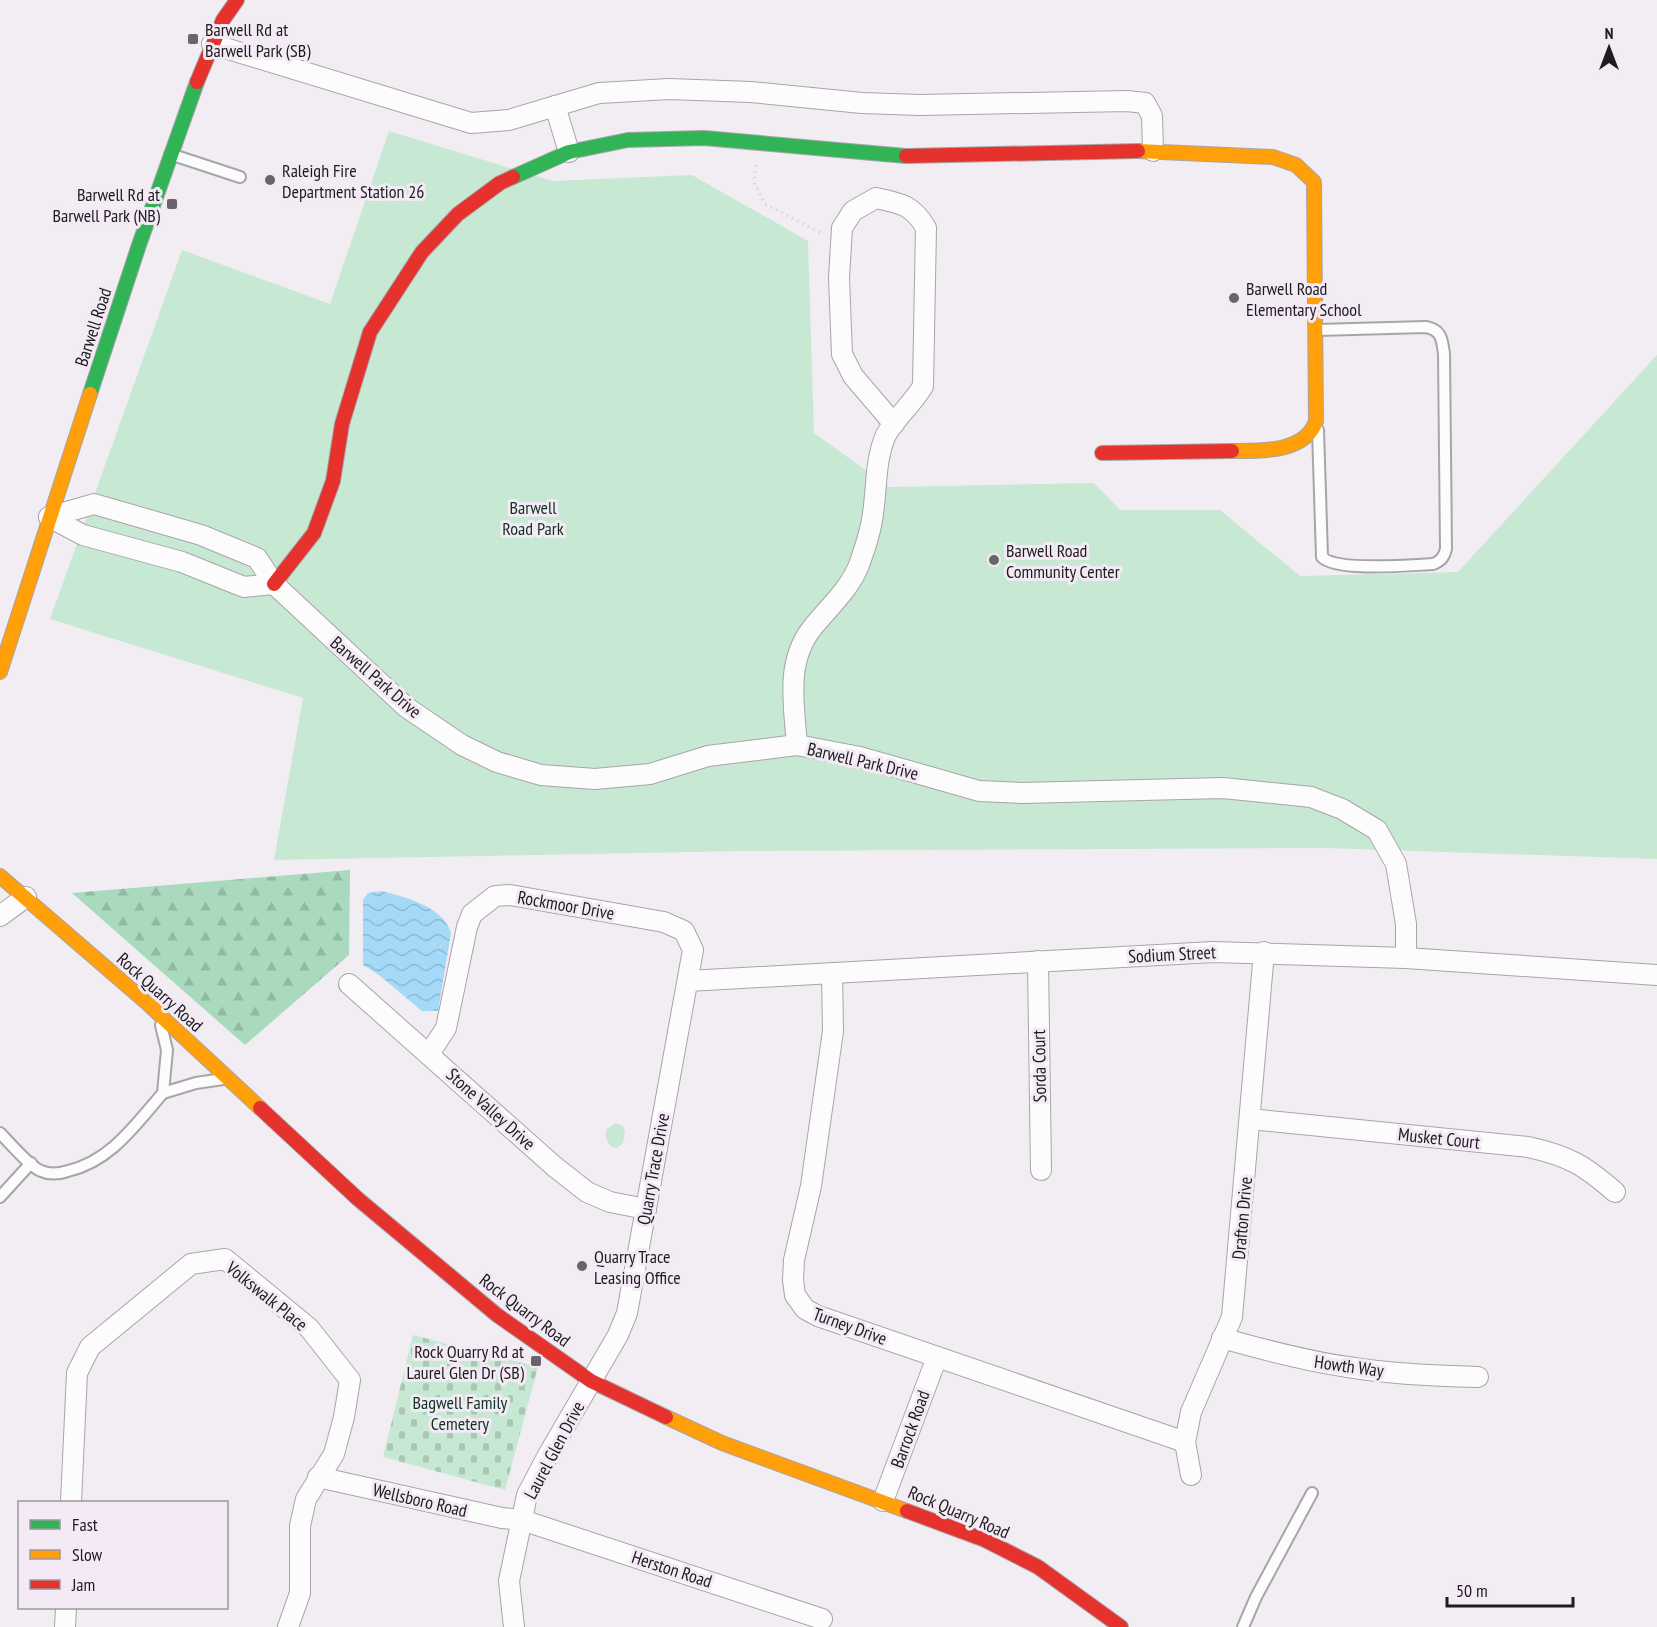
<svg xmlns="http://www.w3.org/2000/svg" width="1657" height="1627" font-family="'PT Sans Narrow',sans-serif">
<defs>
<pattern id="forest-firs" width="22" height="20" patternUnits="userSpaceOnUse" patternTransform="scale(1.5)"><rect width="22" height="20" fill="#a9dabd"/><path d="M5 1l3.5 6h-7zM16 11l3.5 6h-7z" fill="#91baa2"/></pattern>
<pattern id="cemetery-stones" width="16" height="16" patternUnits="userSpaceOnUse" patternTransform="scale(1.5)"><rect width="16" height="16" fill="#c7e9d3"/><path d="M2 7V4a2 2 0 0 1 4 0v3zM10 15v-3a2 2 0 0 1 4 0v3z" fill="#aac7b5"/></pattern>
<pattern id="water-waves" width="16" height="10" patternUnits="userSpaceOnUse" patternTransform="scale(1.5)"><rect width="16" height="10" fill="#a4d9f8"/><path d="M0 5q4-4 8 0t8 0" fill="none" stroke="#8dbad4"/></pattern>
</defs>
<rect width="100%" height="100%" fill="#f2edf2"/>
<path fill="url(#forest-firs)" d="M 350,870 L 349,955 L 245,1045 L 72,893 Z"/>
<path fill="url(#cemetery-stones)" d="M 413,1335 L 538,1367 L 505,1490 L 383,1457 Z"/>
<g fill="#c7e9d3">
<path d="M 389,131 L 553,181 L 692,175 L 808,241 L 814,433 L 889,487 L 1094,483 L 1120,510 L 1220,510 L 1300,576 L 1458,572 L 1657,355 L 1657,859 L 1324,848 L 744,851 L 274,860 L 303,698 L 50,619 L 182,250 L 330,304 Z"/>
<path d="M 616,1123 L 623,1126 L 625,1132 L 623,1143 L 617,1148 L 610,1146 L 605,1135 L 607,1129 Z"/>
</g>
<path fill="url(#water-waves)" d="M 382,891 C 405,897 444,907 451,933 L 438,1011 L 422,1011 L 379,975 L 363,965 L 363,900 L 368,893 Z"/>
<g fill="none" stroke-linecap="round" stroke-linejoin="round">
<defs>
<g id="lane">
<path d="M 170,154 L 240,177"/>
<path d="M 1317,330 L 1426,327 C 1442,330 1442,340 1444,354 L 1446,549 C 1444,557 1441,561 1433,564 C 1411,565 1336,572 1322,557 L 1318,430"/>
<path d="M 161,1025 L 167,1050 L 163,1093 L 196,1083 L 223,1079"/>
<path d="M 0,1133 C 9,1142 30,1167 41,1171 C 50,1175 59,1174 68,1171 C 111,1161 135,1125 163,1093"/>
<path d="M 0,1197 L 31,1163"/>
<path d="M 1243,1627 L 1256,1597 L 1312,1493"/>
</g>
<g id="street">
<path d="M 212,44 L 471,123 L 509,120 L 599,93 L 669,89 L 751,92 L 862,103 L 920,105 L 1127,101 L 1145,103 L 1152,116 L 1153,151"/>
<path d="M 555,106 L 569,152"/>
<path d="M 49,517 L 94,504 L 201,535 L 257,558 L 274,584 L 406,707 L 462,745 L 497,762 L 541,775 L 595,779 L 650,774 L 708,756 L 797,745 L 860,757 L 979,791 L 1022,793 L 1223,788 L 1311,797 L 1342,809 L 1377,830 L 1396,864 L 1406,924 L 1406,958"/>
<path d="M 49,517 L 83,535 L 182,562 L 244,587 L 274,584"/>
<path d="M 797,745 C 794,705 785,661 813,627 C 829,607 849,590 859,565 C 865,548 871,531 873,513 C 877,487 875,462 885,437 C 891,423 914,402 923,386 L 926,228 C 913,205 900,203 876,198 L 853,211 L 842,228 L 839,278 L 842,354 L 853,376 L 894,424"/>
<path d="M 0,916 L 26,897"/>
<path d="M 1038,961 L 1041,1170"/>
<path d="M 832,973 L 833,1031 L 811,1186 L 794,1260 L 793,1280 L 795,1295 L 805,1309 L 818,1316 L 1185,1442"/>
<path d="M 688,981 L 1213,952 L 1406,958 L 1657,975"/>
<path d="M 349,984 L 555,1167 L 587,1192 L 610,1202 L 646,1209"/>
<path d="M 429,1054 L 446,1028 L 467,927 L 472,914 L 495,896 L 510,895 L 664,922 L 684,931 L 693,950 L 627,1313 L 618,1335 L 548,1455 L 527,1495 L 509,1581 L 514,1627"/>
<path d="M 1250,1119 L 1528,1147 C 1569,1156 1584,1165 1615,1192"/>
<path d="M 1222,1338 C 1264,1350 1306,1361 1348,1367 C 1391,1374 1435,1376 1478,1377"/>
<path d="M 1191,1475 L 1185,1442 L 1191,1412 L 1232,1317 L 1264,952"/>
<path d="M 318,1477 L 502,1518 L 522,1520 L 822,1619"/>
<path d="M 883,1501 L 937,1357"/>
<path d="M 71,1502 L 77,1373 L 90,1347 L 191,1264 L 225,1259 L 309,1328 L 350,1380 L 344,1417 L 334,1454 L 306,1499 L 300,1526 L 300,1593 L 288,1627"/>
<path d="M 65,1627 L 66,1608"/>
</g>
<g id="fast">
<path d="M 513,177 L 569,152 L 628,140 L 704,138 L 906,156"/>
<path d="M 90,394 L 139,245 L 197,82"/>
</g>
<g id="slow">
<path d="M 1138,151 L 1273,157 L 1296,165 L 1314,182 L 1316,421 C 1306,453 1259,451 1232,451"/>
<path d="M 0,672 L 90,394"/>
<path d="M 0,876 L 146,1002 L 260,1108"/>
<path d="M 666,1417 L 722,1443 L 907,1511"/>
</g>
<g id="jam">
<path d="M 197,82 L 223,20 L 237,0"/>
<path d="M 906,156 L 1138,151"/>
<path d="M 1102,453 L 1232,451"/>
<path d="M 274,584 L 314,533 L 333,481 L 342,424 L 370,332 L 422,252 L 458,214 L 500,183 L 513,177"/>
<path d="M 260,1108 L 358,1199 L 497,1315 L 591,1381 L 666,1417"/>
<path d="M 907,1511 L 985,1540 L 1038,1567 L 1121,1627"/>
</g>
</defs>
<use href="#lane" stroke="#a8a4a8" stroke-width="14"/>
<use href="#street" stroke="#a8a4a8" stroke-width="22"/>
<use href="#fast" stroke="#a8a4a8" stroke-width="16"/>
<use href="#slow" stroke="#a8a4a8" stroke-width="16"/>
<use href="#jam" stroke="#a8a4a8" stroke-width="16"/>
<g stroke="#d7d5d7" stroke-width="3" stroke-dasharray="1.5 4.5" stroke-linecap="butt">
<path d="M 756,165 L 754,182 L 765,204 L 823,234"/>
<path d="M 434,945 L 446,947"/>
</g>
<use href="#lane" stroke="#fdfcfd" stroke-width="10"/>
<use href="#street" stroke="#fdfcfd" stroke-width="20"/>
<use href="#fast" stroke="#30b455" stroke-width="14"/>
<use href="#slow" stroke="#ff9f0a" stroke-width="14"/>
<use href="#jam" stroke="#e5322d" stroke-width="14"/>
</g>
<g fill="#686469" stroke="#f3eaf5" stroke-width="2">
<rect x="187" y="33" width="12" height="12" rx="3"/>
<circle cx="270" cy="180" r="6"/>
<rect x="166" y="198" width="12" height="12" rx="3"/>
<circle cx="1234" cy="298" r="6"/>
<circle cx="994" cy="560" r="6"/>
<circle cx="582" cy="1266" r="6"/>
<rect x="530" y="1355" width="12" height="12" rx="3"/>
</g>
<g text-anchor="middle" dominant-baseline="central" stroke-width="6" stroke-linejoin="round" paint-order="stroke">
<g font-size="18" fill="#1e1b1f" stroke="#f3eaf5" text-anchor="start">
<text x="205" y="29">Barwell Rd at<tspan x="205" dy="21">Barwell Park (SB)</tspan></text>
<text x="282" y="170">Raleigh Fire<tspan x="282" dy="21">Department Station 26</tspan></text>
<text x="160" y="194" text-anchor="end">Barwell Rd at<tspan x="160" dy="21">Barwell Park (NB)</tspan></text>
<text x="1246" y="288">Barwell Road<tspan x="1246" dy="21">Elementary School</tspan></text>
<text x="1006" y="550">Barwell Road<tspan x="1006" dy="21">Community Center</tspan></text>
<text x="594" y="1256">Quarry Trace<tspan x="594" dy="21">Leasing Office</tspan></text>
<text x="524" y="1351" text-anchor="end">Rock Quarry Rd at<tspan x="524" dy="21">Laurel Glen Dr (SB)</tspan></text>
</g>
<g font-size="18" fill="#1e1b1f" stroke="#f3eaf5">
<text transform="translate(93 327) rotate(-72)">Barwell Road</text>
<text transform="translate(376 677) rotate(41)">Barwell Park Drive</text>
<text transform="translate(863 761) rotate(13)">Barwell Park Drive</text>
<text transform="translate(566 905) rotate(10)">Rockmoor Drive</text>
<text transform="translate(1172 954) rotate(-3)">Sodium Street</text>
<text transform="translate(160 992) rotate(42)">Rock Quarry Road</text>
<text transform="translate(1039 1066) rotate(-91)">Sorda Court</text>
<text transform="translate(491 1109) rotate(42)">Stone Valley Drive</text>
<text transform="translate(1439 1138) rotate(6)">Musket Court</text>
<text transform="translate(653 1169) rotate(-80)">Quarry Trace Drive</text>
<text transform="translate(1242 1218) rotate(-85)">Drafton Drive</text>
<text transform="translate(267 1296) rotate(39)">Volkswalk Place</text>
<text transform="translate(525 1310) rotate(37)">Rock Quarry Road</text>
<text transform="translate(850 1326) rotate(20)">Turney Drive</text>
<text transform="translate(1349 1366) rotate(8)">Howth Way</text>
<text transform="translate(910 1429) rotate(-70)">Barrock Road</text>
<text transform="translate(554 1450) rotate(-62)">Laurel Glen Drive</text>
<text transform="translate(420 1500) rotate(13)">Wellsboro Road</text>
<text transform="translate(959 1512) rotate(23)">Rock Quarry Road</text>
<text transform="translate(672 1569) rotate(18)">Herston Road</text>
</g>
<g font-size="18" fill="#0d351f" stroke="#f3eaf5">
<text x="533" y="507">Barwell<tspan x="533" dy="21">Road Park</tspan></text>
<text x="460" y="1402">Bagwell Family<tspan x="460" dy="21">Cemetery</tspan></text>
</g>
</g>
<rect x="18" y="1501" width="210" height="108" fill="#f3eaf5" stroke="#9e979f" stroke-width="1.5"/>
<rect x="30" y="1520" width="30" height="9" fill="#30b455" stroke="#9e979f" stroke-width="1.5"/>
<text x="72" y="1531" font-size="18" fill="#1e1b1f">Fast</text>
<rect x="30" y="1550" width="30" height="9" fill="#ff9f0a" stroke="#9e979f" stroke-width="1.5"/>
<text x="72" y="1561" font-size="18" fill="#1e1b1f">Slow</text>
<rect x="30" y="1580" width="30" height="9" fill="#e5322d" stroke="#9e979f" stroke-width="1.5"/>
<text x="72" y="1591" font-size="18" fill="#1e1b1f">Jam</text>
<g transform="translate(1609 48)" stroke="#f3eaf5" stroke-width="4.5" paint-order="stroke">
<path d="M0-4.5L10 22L0 15L-10 22Z" fill="#1e1b1f"/>
<text y="-9" font-size="16" font-weight="bold" text-anchor="middle" fill="#1e1b1f">N</text>
</g>
<path d="M1447 1597v9h126v-9" fill="none" stroke="#1e1b1f" stroke-width="3"/>
<text x="1456" y="1597" font-size="18" fill="#1e1b1f" stroke="#f3eaf5" stroke-width="4.5" paint-order="stroke">50 m</text>
</svg>
